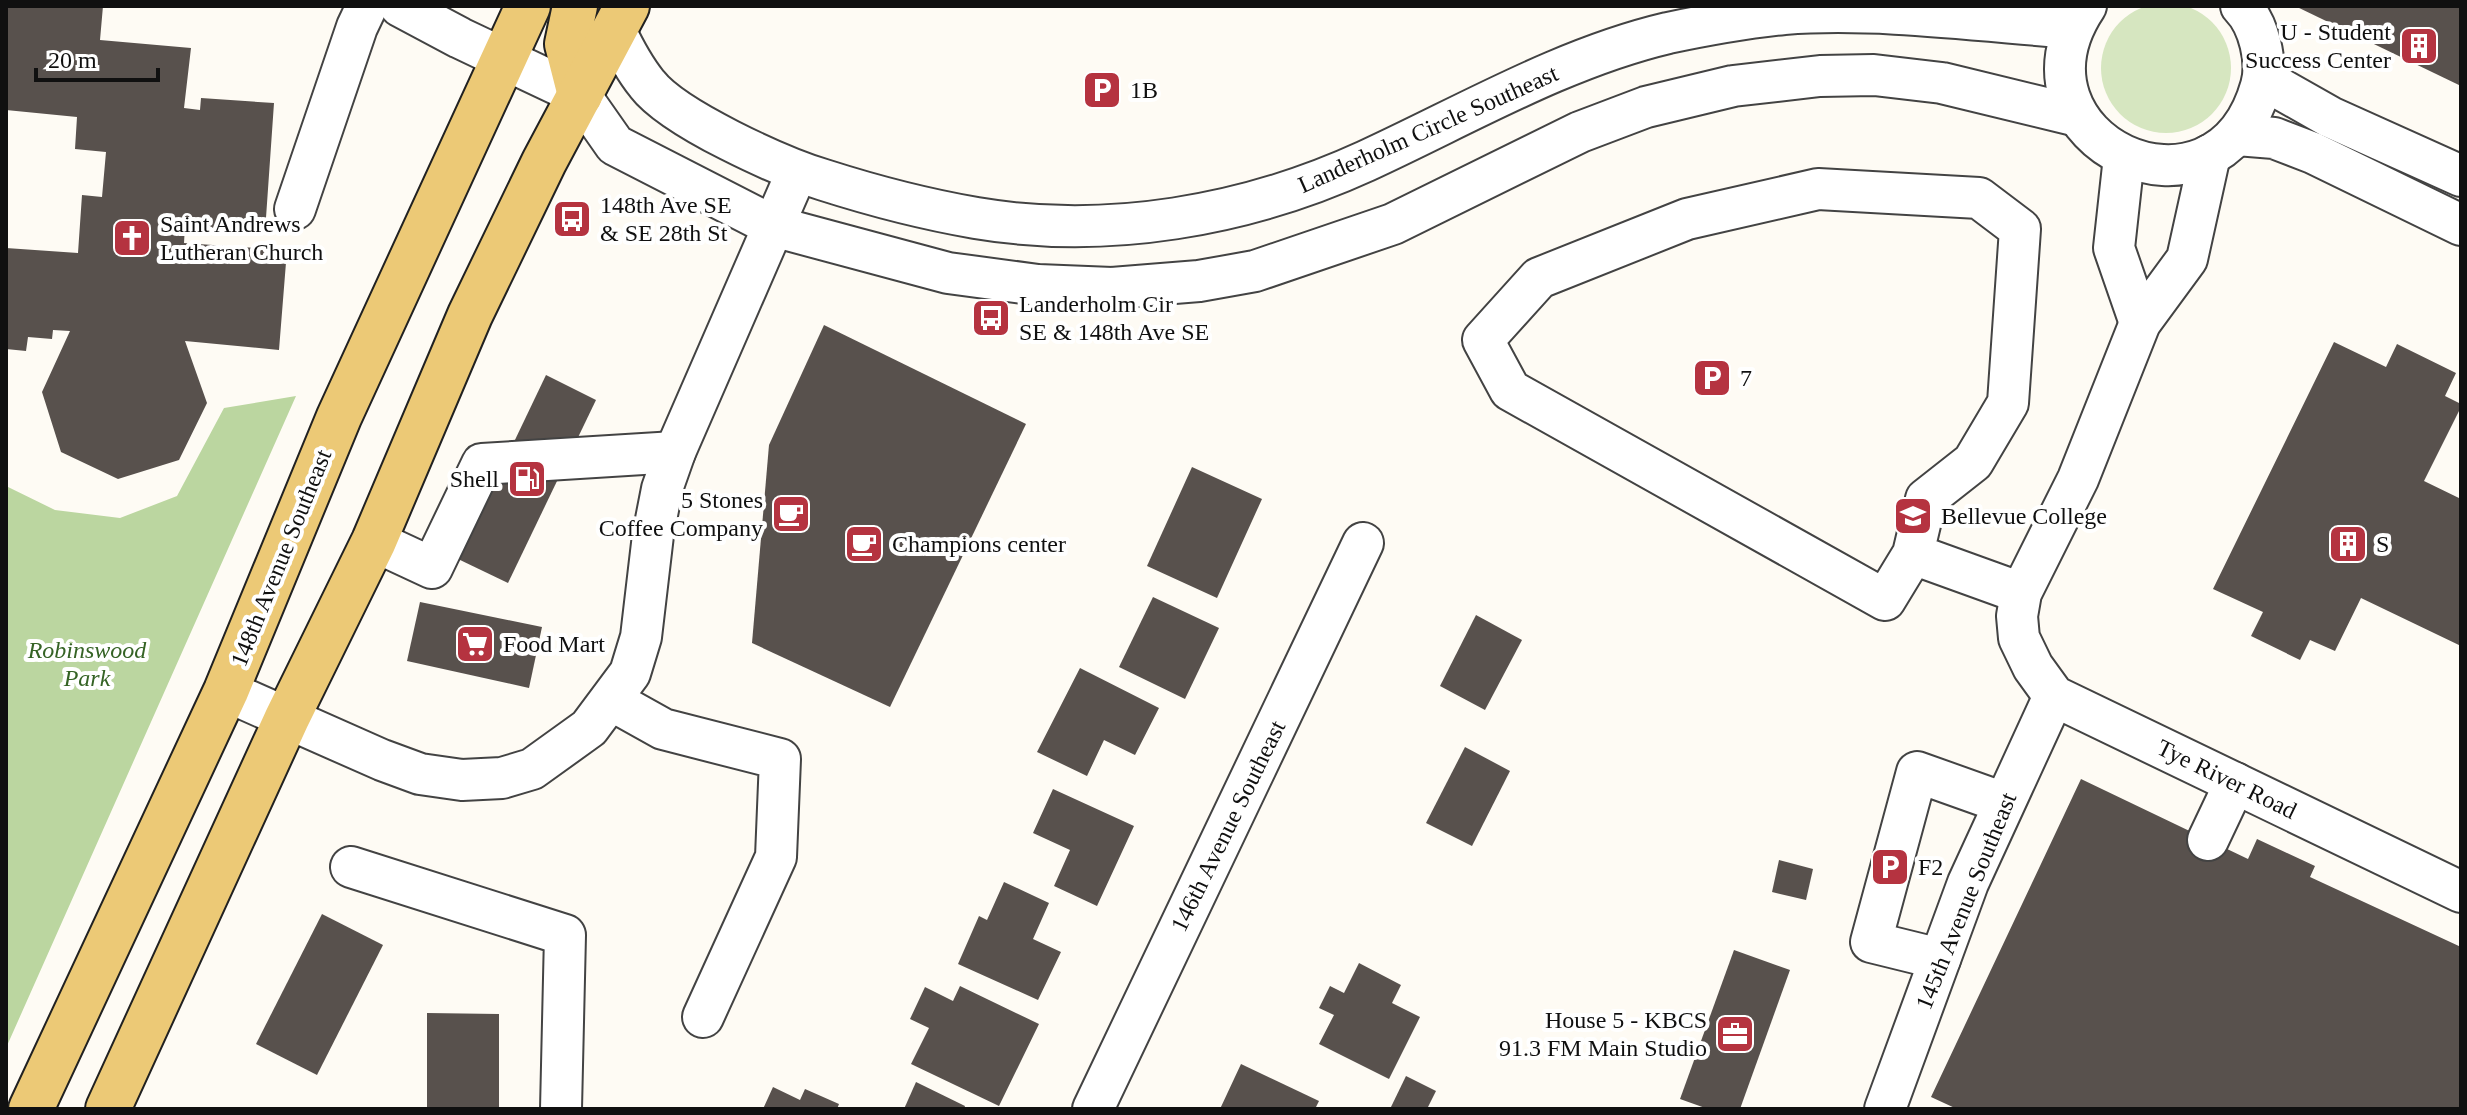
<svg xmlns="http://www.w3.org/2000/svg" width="2467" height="1115" font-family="'Times New Roman',serif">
<rect width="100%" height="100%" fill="#fefbf4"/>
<circle fill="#d6e6c0" cx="2166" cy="68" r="65"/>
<path fill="#bbd6a0" d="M 296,396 L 6,1048 L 6,486 L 55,510 L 120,518 L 177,496 L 224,408 Z"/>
<g fill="#58514d">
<path d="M 13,6 L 103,6 L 100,40 L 191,48 L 184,108 L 200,110 L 201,98 L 274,103 L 265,232 L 185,226 L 184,243 L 287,250 L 279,350 L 185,341 L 207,403 L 179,460 L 118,479 L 61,452 L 42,392 L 70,331 L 53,330 L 52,339 L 28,337 L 26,351 L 6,349 L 6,248 L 78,253 L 82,195 L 102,197 L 106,152 L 75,149 L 77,117 L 6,110 L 6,7 Z"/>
<path d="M 2295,6 L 2461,6 L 2461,86 Z"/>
<path d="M 824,325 L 1026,424 L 890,707 L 752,643 L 769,445 Z"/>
<path d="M 2334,342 L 2386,367 L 2397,344 L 2456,373 L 2445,396 L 2461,404 L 2461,407 L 2424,481 L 2461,499 L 2461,646 L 2361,598 L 2335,651 L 2310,640 L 2300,660 L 2251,636 L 2263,612 L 2213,589 Z"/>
<path d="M 546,375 L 596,400 L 508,583 L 458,559 Z"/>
<path d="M 1192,467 L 1262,499 L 1217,598 L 1147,566 Z"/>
<path d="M 1153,597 L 1219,628 L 1185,699 L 1119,667 Z"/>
<path d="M 420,602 L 542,627 L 529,688 L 407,661 Z"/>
<path d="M 1476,615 L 1522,640 L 1485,710 L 1440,686 Z"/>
<path d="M 1080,668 L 1159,708 L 1135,755 L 1104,740 L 1087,776 L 1037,752 Z"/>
<path d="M 1465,747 L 1510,771 L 1472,846 L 1426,823 Z"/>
<path d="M 2081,779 L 2248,859 L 2257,839 L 2315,866 L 2310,877 L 2461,947 L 2461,1109 L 1957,1109 L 1931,1097 Z"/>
<path d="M 1053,789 L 1134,826 L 1097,906 L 1054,886 L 1070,850 L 1033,833 Z"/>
<path d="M 1779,860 L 1813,869 L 1806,900 L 1772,892 Z"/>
<path d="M 1004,882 L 1049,903 L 1033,939 L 1061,952 L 1038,1000 L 958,964 L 979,916 L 987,920 Z"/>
<path d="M 322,914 L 383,945 L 317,1075 L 256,1044 Z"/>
<path d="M 1734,950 L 1790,970 L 1740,1109 L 1708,1109 L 1680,1099 Z"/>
<path d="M 1359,963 L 1401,985 L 1392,1003 L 1420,1017 L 1389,1079 L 1319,1044 L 1334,1015 L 1319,1008 L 1330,986 L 1344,993 Z"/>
<path d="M 960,986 L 1039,1024 L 999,1106 L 911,1064 L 929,1028 L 910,1019 L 925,987 L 953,1001 Z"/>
<path d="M 427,1013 L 499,1014 L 499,1109 L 427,1109 Z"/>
<path d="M 1241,1064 L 1319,1101 L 1315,1109 L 1220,1109 Z"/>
<path d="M 1406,1076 L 1436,1091 L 1427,1109 L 1390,1109 Z"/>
<path d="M 916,1082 L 965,1106 L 964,1109 L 904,1109 Z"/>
<path d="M 773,1087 L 800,1100 L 805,1089 L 839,1104 L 837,1109 L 763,1109 Z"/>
</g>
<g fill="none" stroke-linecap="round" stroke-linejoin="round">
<defs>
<g id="minor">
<path d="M 400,6 L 460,38 L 580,95 L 615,145 L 773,226 L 948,273 L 1038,285 L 1112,288 L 1199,281 L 1255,271 L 1393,224 L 1580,132 L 1646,107 L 1733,86 L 1820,76 L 1874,75 L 1942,83 L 2078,116"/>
<path d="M 2086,6 C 1997,140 2217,243 2261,86 C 2268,62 2259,24 2241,6"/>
<path d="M 615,30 C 624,49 634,68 647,84 C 674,119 781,167 824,180 C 874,196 924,209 976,218 C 1107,240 1246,216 1366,161 C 1464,116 1562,58 1668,33 C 1706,25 1745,18 1784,14 C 1876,7 1981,21 2073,28"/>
<path d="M 2263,79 L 2330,117 L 2461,176"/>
<path d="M 2237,135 L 2274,138 L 2313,153 L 2461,225"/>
<path d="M 2210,155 L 2187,259 L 2140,323 L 2078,479 L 2021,593 L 2017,616 L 2019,638 L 2033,667 L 2054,696 L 2461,892"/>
<path d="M 2124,157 L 2114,248 L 2140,323"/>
<path d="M 295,209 L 357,27 L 367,6"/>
<path d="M 374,541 L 432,568 L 482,464 L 675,452"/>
<path d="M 1913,554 L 1885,600 L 1510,390 L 1483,340 L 1539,278 L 1687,219 L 1818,189 L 1979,198 L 2020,229 L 2008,403 L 1973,462 L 1926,499 L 1913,554 L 2021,593"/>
<path d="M 226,691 L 382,760 L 420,774 L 462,780 L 502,778 L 532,769 L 589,728 L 630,673 L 641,637 L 653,535 L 662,489 L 675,452 L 797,172"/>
<path d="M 611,700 L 663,729 L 780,759 L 776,857 L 703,1017"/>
<path d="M 2208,840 L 2235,783"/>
<path d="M 351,867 L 565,935 L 561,1109"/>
<path d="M 1940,959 L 1871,942 L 1917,772 L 2004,803"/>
<path d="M 1093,1109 L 1363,543"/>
<path d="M 1885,1109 L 1968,883 L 2054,696"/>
</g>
<g id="major">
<path d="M 575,6 L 567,44 L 580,95"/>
<path d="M 31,1109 L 226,691 L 339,417 L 528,6"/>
<path d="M 108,1109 L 287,718 L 374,541 L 470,315 L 544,162 L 627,6"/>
</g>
</defs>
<use href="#minor" stroke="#434343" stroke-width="44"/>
<use href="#major" stroke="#212121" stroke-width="48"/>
<use href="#minor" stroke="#fff" stroke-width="40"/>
<use href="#major" stroke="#ecc976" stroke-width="44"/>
</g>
<defs>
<symbol id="building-square" viewBox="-11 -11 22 22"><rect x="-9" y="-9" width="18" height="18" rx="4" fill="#b53340" stroke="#fff"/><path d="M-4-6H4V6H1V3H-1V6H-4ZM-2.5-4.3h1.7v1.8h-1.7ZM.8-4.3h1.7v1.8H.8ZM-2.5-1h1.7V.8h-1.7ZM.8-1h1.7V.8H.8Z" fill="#fff"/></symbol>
<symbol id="parking-square" viewBox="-11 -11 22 22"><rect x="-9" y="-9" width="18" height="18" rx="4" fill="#b53340" stroke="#fff"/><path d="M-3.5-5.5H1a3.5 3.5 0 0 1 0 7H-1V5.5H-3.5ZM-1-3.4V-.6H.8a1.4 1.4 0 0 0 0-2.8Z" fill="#fff"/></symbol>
<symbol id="bus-square" viewBox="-11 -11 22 22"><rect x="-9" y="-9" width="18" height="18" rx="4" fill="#b53340" stroke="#fff"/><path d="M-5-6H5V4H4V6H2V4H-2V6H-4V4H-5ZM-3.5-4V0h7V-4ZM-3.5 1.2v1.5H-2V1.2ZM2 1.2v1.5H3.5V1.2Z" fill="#fff"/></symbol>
<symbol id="church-square" viewBox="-11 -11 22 22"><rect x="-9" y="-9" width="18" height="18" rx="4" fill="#b53340" stroke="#fff"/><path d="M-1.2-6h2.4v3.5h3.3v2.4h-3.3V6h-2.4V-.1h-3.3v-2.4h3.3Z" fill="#fff"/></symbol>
<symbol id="fuel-square" viewBox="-11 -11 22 22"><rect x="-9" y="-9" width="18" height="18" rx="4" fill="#b53340" stroke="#fff"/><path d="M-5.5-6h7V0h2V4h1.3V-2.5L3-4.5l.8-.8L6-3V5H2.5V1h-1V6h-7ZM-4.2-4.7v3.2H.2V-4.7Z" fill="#fff"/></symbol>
<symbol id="cafe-square" viewBox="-11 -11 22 22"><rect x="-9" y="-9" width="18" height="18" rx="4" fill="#b53340" stroke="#fff"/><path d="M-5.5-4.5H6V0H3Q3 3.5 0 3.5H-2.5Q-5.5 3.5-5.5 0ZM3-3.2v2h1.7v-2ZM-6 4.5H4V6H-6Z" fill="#fff"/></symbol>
<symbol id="university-square" viewBox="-11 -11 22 22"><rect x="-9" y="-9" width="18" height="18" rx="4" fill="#b53340" stroke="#fff"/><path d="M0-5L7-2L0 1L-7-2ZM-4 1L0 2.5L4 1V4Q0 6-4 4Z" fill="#fff"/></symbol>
<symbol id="supermarket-square" viewBox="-11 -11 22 22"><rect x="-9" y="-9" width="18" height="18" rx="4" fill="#b53340" stroke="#fff"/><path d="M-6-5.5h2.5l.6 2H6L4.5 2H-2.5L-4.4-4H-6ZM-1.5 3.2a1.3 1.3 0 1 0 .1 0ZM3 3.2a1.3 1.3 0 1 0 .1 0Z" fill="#fff"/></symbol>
<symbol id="office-square" viewBox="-11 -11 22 22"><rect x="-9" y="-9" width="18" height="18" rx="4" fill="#b53340" stroke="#fff"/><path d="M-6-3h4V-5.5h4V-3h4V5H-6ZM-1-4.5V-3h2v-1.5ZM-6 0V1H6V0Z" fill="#fff"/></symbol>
</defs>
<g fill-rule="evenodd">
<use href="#building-square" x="2397" y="24" width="44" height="44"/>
<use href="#parking-square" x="1080" y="68" width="44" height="44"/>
<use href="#bus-square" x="550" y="197" width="44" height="44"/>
<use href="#church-square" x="110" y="216" width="44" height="44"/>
<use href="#bus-square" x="969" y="296" width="44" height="44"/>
<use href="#parking-square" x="1690" y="356" width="44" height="44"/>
<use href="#fuel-square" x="505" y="457" width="44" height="44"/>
<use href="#cafe-square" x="769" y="492" width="44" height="44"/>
<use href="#university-square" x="1891" y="494" width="44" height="44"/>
<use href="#cafe-square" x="842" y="522" width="44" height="44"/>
<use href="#building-square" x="2326" y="522" width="44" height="44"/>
<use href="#supermarket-square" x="453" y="622" width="44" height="44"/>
<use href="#parking-square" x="1868" y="845" width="44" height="44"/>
<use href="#office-square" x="1713" y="1012" width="44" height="44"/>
</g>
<g text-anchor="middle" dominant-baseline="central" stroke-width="8" stroke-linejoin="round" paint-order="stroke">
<g font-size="24" fill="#101010" stroke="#fff" text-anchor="start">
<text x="2391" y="32" text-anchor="end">U - Student<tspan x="2391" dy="28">Success Center</tspan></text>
<text x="1130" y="90">1B</text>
<text x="600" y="205">148th Ave SE<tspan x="600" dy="28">&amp; SE 28th St</tspan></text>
<text x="160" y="224">Saint Andrews<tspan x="160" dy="28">Lutheran Church</tspan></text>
<text x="1019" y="304">Landerholm Cir<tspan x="1019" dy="28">SE &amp; 148th Ave SE</tspan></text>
<text x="1740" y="378">7</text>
<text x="499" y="479" text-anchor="end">Shell</text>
<text x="763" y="500" text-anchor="end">5 Stones<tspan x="763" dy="28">Coffee Company</tspan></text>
<text x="1941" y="516">Bellevue College</text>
<text x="892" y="544">Champions center</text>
<text x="2376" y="544">S</text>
<text x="503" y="644">Food Mart</text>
<text x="1918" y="867">F2</text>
<text x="1707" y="1020" text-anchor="end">House 5 - KBCS<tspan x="1707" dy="28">91.3 FM Main Studio</tspan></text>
</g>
<g font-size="24" fill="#101010" stroke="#fff">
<text transform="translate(1428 129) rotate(-24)">Landerholm Circle Southeast</text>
<text transform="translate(281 558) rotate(-68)">148th Avenue Southeast</text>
<text transform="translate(2227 779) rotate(26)">Tye River Road</text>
<text transform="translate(1228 826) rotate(-64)">146th Avenue Southeast</text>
<text transform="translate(1966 901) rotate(-68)">145th Avenue Southeast</text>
</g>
<g font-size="24" font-style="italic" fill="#356325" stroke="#fff">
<text x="87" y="650">Robinswood<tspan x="87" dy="28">Park</tspan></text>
</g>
</g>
<rect width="2467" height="1115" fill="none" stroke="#101010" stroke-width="16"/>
<path d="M36 68v12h122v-12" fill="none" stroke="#101010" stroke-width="4"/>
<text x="48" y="68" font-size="24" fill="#101010" stroke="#ffffff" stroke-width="6" paint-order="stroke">20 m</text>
</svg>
